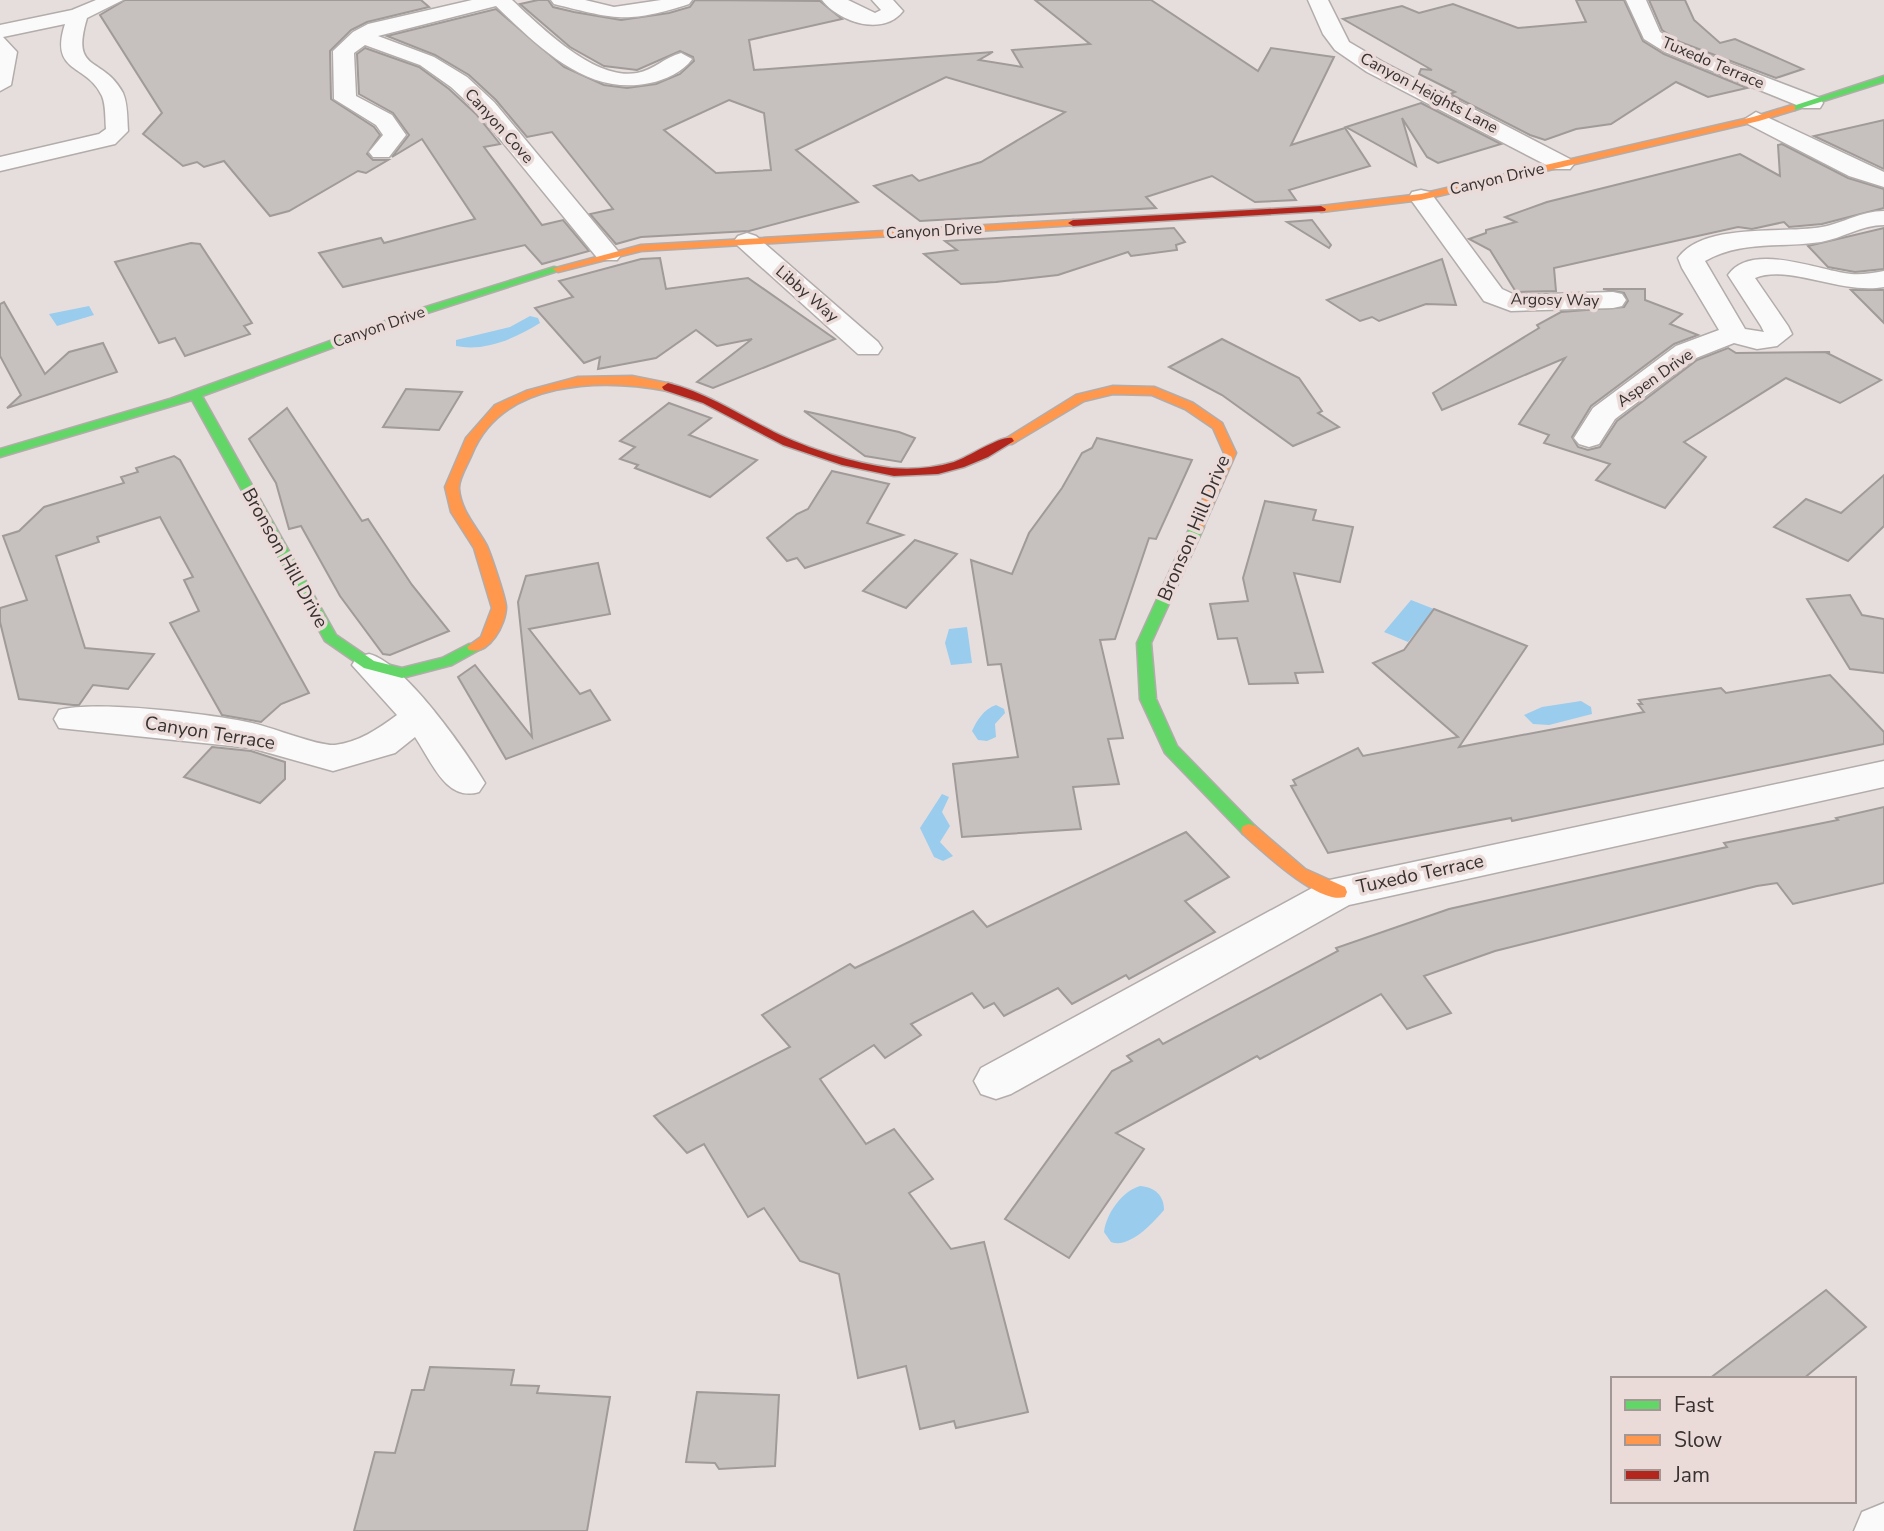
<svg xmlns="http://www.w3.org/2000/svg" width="1884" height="1531" font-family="'Nunito Sans',sans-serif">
<rect width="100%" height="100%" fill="#e6dedd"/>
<g fill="#9accee">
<path d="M 89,306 L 94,315 L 57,326 L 49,314 Z"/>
<path d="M 530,316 L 538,318 L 540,323 C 516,338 485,352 456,346 L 456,340 L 510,327 Z"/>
<path d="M 1411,600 L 1434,609 L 1408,642 L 1384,632 Z"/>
<path d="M 967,627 L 972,663 L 951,665 L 945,643 L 949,629 Z"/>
<path d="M 1581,701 L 1591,707 L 1592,714 L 1549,725 L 1533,724 L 1524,715 L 1542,707 Z"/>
<path d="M 996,705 L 1004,709 L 1005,713 L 995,724 L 996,737 L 987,741 L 978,740 L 972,731 C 977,720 984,709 996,705 Z"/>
<path d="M 942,794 L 949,797 L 942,812 L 950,826 L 940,842 L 953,856 L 943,861 L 934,857 L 920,828 Z"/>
<path d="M 1140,1186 C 1154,1187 1164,1195 1164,1210 C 1153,1223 1129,1249 1111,1242 L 1104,1232 C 1106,1214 1122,1191 1140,1186 Z"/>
</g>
<g fill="#c6c0bf" stroke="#a09a99" stroke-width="2" fill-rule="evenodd">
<path d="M 125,0 L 421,0 L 429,7 L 367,22 L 351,30 L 330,51 L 331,99 L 374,127 L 380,135 L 367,154 L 373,160 L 388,160 L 366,173 L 358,171 L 289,211 L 270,216 L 224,161 L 204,167 L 197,162 L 183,166 L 143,134 L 162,113 L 100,15 Z"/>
<path d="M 538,0 L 548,0 L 553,7 L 574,12 L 621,20 L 669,13 L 690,7 L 695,0 L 820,1 L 842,19 L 749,40 L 754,70 L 993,52 L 979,60 L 1022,67 L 1012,50 L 1090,44 L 1035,0 L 1151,0 L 1258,71 L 1271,48 L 1334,57 L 1291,145 L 1345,128 L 1370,166 L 1289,190 L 1296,200 L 1255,202 L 1212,176 L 1146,197 L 1156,208 L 920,221 L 874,186 L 912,175 L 919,181 L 981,162 L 1065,112 L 946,77 L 796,150 L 858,202 L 749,231 L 641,237 L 616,244 L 590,214 L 613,209 L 552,132 L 527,137 L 496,100 L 469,75 L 435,55 L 387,36 L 496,9 L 564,67 L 604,85 L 627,88 L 656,84 L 680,74 L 694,61 L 693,57 L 680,51 L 637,70 L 604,66 L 570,47 L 520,4 ZM 729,100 L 764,113 L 771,170 L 716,173 L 664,130 Z"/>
<path d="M 1576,0 L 1624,0 L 1643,41 L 1664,54 L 1747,88 L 1708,97 L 1676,82 L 1611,124 L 1576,129 L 1545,140 L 1530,135 L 1450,94 L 1455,92 L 1419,74 L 1421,69 L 1432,70 L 1343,19 L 1402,6 L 1419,13 L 1453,4 L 1518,28 L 1586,22 Z"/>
<path d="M 1649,0 L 1685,0 L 1694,20 L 1720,43 L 1735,39 L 1803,69 L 1776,78 L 1680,42 L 1662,30 Z"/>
<path d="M 365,48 L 419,67 L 449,89 L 476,114 L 500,144 L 484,147 L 542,225 L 563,220 L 589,251 L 542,264 L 525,245 L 343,287 L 319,253 L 381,238 L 384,243 L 475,219 L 422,139 L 392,157 L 409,135 L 393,113 L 359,94 L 357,54 Z"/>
<path d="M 1421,103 L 1501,144 L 1438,163 L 1427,157 L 1402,118 L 1416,166 L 1346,127 Z"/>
<path d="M 1884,120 L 1884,169 L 1814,136 Z"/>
<path d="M 1782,144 L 1848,178 L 1884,189 L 1884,208 L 1822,224 L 1789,227 L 1784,222 L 1752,229 L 1738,227 L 1554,268 L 1556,291 L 1516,292 L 1490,250 L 1469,239 L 1486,233 L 1486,230 L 1516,222 L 1505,217 L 1547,202 L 1740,154 L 1780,176 L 1778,145 Z"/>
<path d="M 1312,220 L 1331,245 L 1329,248 L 1287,222 Z"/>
<path d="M 1174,228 L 1185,242 L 1176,245 L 1177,250 L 1131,256 L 1128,252 L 1058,275 L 996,282 L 961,284 L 924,254 L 957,250 L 945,241 Z"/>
<path d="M 1884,228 L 1884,269 L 1855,272 L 1828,267 L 1808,246 Z"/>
<path d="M 191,243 L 200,244 L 252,323 L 244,326 L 250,334 L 185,356 L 175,338 L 159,343 L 115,262 Z"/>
<path d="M 660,258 L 666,289 L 748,278 L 835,339 L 713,388 L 697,382 L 752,339 L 717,346 L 696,330 L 656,358 L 598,369 L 600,357 L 584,363 L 535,308 L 573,297 L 559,281 L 641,259 Z"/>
<path d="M 1442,259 L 1456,305 L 1426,304 L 1379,321 L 1372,317 L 1360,321 L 1327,300 Z"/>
<path d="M 1603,289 L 1645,289 L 1645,300 L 1682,314 L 1670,324 L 1698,335 L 1674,344 L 1591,406 L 1572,437 L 1578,447 L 1588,450 L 1600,447 L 1617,421 L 1697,360 L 1728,348 L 1736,353 L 1830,352 L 1827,353 L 1881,380 L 1840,403 L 1786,378 L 1684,442 L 1706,457 L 1665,508 L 1596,480 L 1610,464 L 1544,443 L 1549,435 L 1519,424 L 1565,358 L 1442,410 L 1433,393 L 1539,328 L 1537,325 L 1561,312 L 1624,307 L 1628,301 L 1624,293 Z"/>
<path d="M 1851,290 L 1884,290 L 1884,323 Z"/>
<path d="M 4,302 L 45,374 L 69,352 L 103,343 L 117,372 L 7,408 L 21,395 L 0,356 L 0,304 Z"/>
<path d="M 1222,339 L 1299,378 L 1322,411 L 1318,413 L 1339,427 L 1293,446 L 1222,395 L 1169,367 Z"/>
<path d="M 406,389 L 462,392 L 439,430 L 383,427 Z"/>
<path d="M 669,403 L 711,418 L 689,435 L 757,460 L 710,497 L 635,468 L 638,465 L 620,459 L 635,447 L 620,441 Z"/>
<path d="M 287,408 L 362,521 L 368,519 L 412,585 L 449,631 L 390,655 L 383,654 L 340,596 L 301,526 L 289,529 L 276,483 L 249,439 Z"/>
<path d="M 804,411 L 899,432 L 915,438 L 901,462 L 865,456 Z"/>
<path d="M 1097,438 L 1192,460 L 1156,539 L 1149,538 L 1115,639 L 1100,640 L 1123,738 L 1108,739 L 1119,784 L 1073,787 L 1081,829 L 962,837 L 953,764 L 1018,757 L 1001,664 L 988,665 L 971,560 L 1012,574 L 1029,533 L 1062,488 L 1082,453 L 1092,448 Z"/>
<path d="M 174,456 L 180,460 L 309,693 L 281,704 L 261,722 L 222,715 L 170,623 L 199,611 L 184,580 L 193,577 L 160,517 L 97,537 L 99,542 L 56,556 L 85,648 L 154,654 L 128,689 L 93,685 L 79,705 L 73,705 L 19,699 L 0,622 L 0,608 L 27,600 L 3,536 L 19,531 L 44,507 L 124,483 L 121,477 L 138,472 L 136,468 Z"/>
<path d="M 832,471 L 889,484 L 867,523 L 903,535 L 805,568 L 797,558 L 787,561 L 767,538 L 797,514 L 808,509 Z"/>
<path d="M 1884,475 L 1884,526 L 1848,561 L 1774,527 L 1806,499 L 1841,513 Z"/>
<path d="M 1265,501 L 1316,510 L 1313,520 L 1353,527 L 1340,582 L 1294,573 L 1323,672 L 1295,673 L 1298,683 L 1249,684 L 1237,638 L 1218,639 L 1210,604 L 1248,601 L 1243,578 Z"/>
<path d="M 915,540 L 957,554 L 906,608 L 863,591 Z"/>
<path d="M 598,563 L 610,614 L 529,629 L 580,694 L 590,690 L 610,720 L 506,759 L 458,677 L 475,665 L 532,737 L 518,602 L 526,576 Z"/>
<path d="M 1850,595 L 1862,615 L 1884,619 L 1884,673 L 1850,669 L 1807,599 Z"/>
<path d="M 1434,609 L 1527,646 L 1459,747 L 1644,712 L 1638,704 L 1642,704 L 1639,700 L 1721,688 L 1726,693 L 1830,675 L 1884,732 L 1884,744 L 1512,821 L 1511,818 L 1328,853 L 1291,786 L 1296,785 L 1293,780 L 1358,748 L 1363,756 L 1458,737 L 1373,663 L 1404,650 Z"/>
<path d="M 212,747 L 251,751 L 285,762 L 285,779 L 260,803 L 184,777 Z"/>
<path d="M 1884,807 L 1884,883 L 1793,904 L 1777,883 L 1757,886 L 1495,951 L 1424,976 L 1451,1013 L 1407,1029 L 1381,994 L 1260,1059 L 1257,1056 L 1116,1133 L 1144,1149 L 1069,1258 L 1005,1219 L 1112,1071 L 1132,1061 L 1127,1056 L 1159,1039 L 1163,1044 L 1338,951 L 1336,948 L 1449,909 L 1727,847 L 1724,843 L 1838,820 L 1836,818 Z"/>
<path d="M 1186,832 L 1229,877 L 1185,901 L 1215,932 L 1129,979 L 1126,975 L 1072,1004 L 1058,988 L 1004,1016 L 994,1003 L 984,1008 L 972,993 L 911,1024 L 921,1035 L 885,1058 L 874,1045 L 820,1079 L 866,1144 L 894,1129 L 933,1179 L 909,1193 L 951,1249 L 984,1242 L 1028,1412 L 956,1428 L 954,1421 L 920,1429 L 906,1366 L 858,1378 L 839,1274 L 800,1261 L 764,1208 L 748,1217 L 704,1144 L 687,1153 L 654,1116 L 790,1047 L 762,1015 L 850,964 L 855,968 L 973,911 L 987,927 Z"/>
<path d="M 1826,1290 L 1866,1327 L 1803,1379 L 1709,1379 Z"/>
<path d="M 430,1367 L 514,1370 L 511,1385 L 539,1386 L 537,1393 L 610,1397 L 587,1531 L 354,1531 L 375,1452 L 395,1453 L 412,1390 L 424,1390 Z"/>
<path d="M 697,1392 L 779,1395 L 775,1466 L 719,1469 L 715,1463 L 686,1462 Z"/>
</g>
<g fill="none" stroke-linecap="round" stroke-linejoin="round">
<defs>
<g id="street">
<path d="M 96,0 L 123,0 L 87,18 C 70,74 103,55 123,93 C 128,105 127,119 128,131 L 115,144 L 0,171 L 0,157 L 99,134 L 106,129 C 105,118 106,106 102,96 C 87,63 49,74 65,24 L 3,37 L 17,52 L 11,85 L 0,91 L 0,25 L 72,10 Z"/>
<path d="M 472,0 L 512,0 C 540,26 594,81 637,73 C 654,70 665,57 681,53 L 692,59 C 683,72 665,80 650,83 C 587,97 538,46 496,6 L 378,36 L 434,57 L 467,77 L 494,102 L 617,250 L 621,255 L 617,260 L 599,260 L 478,112 L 451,87 L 420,65 L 365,45 L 354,53 L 356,96 L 392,115 L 406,135 L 389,157 L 373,157 L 369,152 L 383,135 L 376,125 L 334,99 L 333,51 L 353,32 L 368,24 Z"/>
<path d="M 551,0 L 585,0 L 614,7 L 661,0 L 692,0 L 689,4 C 627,24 615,19 554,4 Z"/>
<path d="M 822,0 L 848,0 L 875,13 L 881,10 L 872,0 L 893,0 L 903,11 C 883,37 839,22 822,0 Z"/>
<path d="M 1308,0 L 1328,0 L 1349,42 L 1383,62 L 1570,159 L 1574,164 L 1570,169 L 1554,169 L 1367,72 L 1335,50 L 1323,34 Z"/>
<path d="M 1626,0 L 1646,0 L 1660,32 L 1679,44 L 1820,98 L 1823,103 L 1820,108 L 1804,108 L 1665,52 L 1644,39 Z"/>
<path d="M 1756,112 L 1884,172 L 1884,187 L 1849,176 L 1748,124 L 1745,119 Z"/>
<path d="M 1421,190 L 1430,192 L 1502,289 L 1515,295 L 1613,292 L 1622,294 L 1626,300 L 1622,306 L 1613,308 L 1511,311 L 1484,301 L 1409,197 L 1412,192 Z"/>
<path d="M 1884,211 L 1884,225 C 1862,225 1843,238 1821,242 C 1782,248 1741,240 1705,261 L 1745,329 L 1764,332 L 1761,326 L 1728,275 C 1751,241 1819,271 1851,274 C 1862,275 1873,273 1884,271 L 1884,287 C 1842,295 1789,264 1755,278 L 1788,326 L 1792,334 L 1777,346 L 1757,349 L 1734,343 L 1696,358 L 1615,419 L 1599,444 L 1589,447 L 1579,444 L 1574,438 L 1593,408 L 1676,346 L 1719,330 L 1682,268 L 1678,258 C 1703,222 1784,234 1822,227 C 1844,223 1861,211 1884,211 Z"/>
<path d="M 747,233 L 756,236 L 878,342 L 882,348 L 878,354 L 858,354 L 738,246 L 734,241 L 738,236 Z"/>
<path d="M 369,654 C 405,663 465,750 485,783 L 479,792 C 446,802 432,762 415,737 L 395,753 L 333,771 L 251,748 L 59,728 L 54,719 L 59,710 C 96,700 212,714 252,723 C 272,727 317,746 335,745 C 359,742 378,729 397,715 L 352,665 L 357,657 Z"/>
<path d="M 1884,761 L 1884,787 L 1349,905 L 1011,1094 L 996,1099 L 981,1094 L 974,1081 L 981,1068 L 1325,881 Z"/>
<path d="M 1884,1503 L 1884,1531 L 1854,1531 L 1862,1512 Z"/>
</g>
<g id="fast">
<path d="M 1884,76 L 1884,82 L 1795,110 L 1787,108 Z"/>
<path d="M 554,267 L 564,269 L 421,315 L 202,396 L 336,635 L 374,661 L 402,668 L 442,658 L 469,644 L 479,644 L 481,647 L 479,650 L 452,665 L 402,678 L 364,668 L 325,641 L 192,400 L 0,457 L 0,449 L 170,399 L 413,311 Z"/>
<path d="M 1197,523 L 1204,527 L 1151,643 L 1156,699 L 1177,746 L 1255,826 L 1257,830 L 1255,834 L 1243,834 L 1165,753 L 1140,699 L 1137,643 L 1190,527 Z"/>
</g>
<g id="slow">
<path d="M 1792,105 L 1795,106 L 1795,110 L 1759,121 L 1421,200 L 1321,212 L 1316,209 L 1321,206 L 1421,194 L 1753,117 Z"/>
<path d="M 1073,220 L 1077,221 L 1077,225 L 641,251 L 558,272 L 552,269 L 641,245 Z"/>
<path d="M 632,376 L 672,384 L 674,387 L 668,391 C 601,378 502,380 472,454 C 468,464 458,479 459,489 C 461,512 477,527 487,546 C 491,555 506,599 506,607 C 506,624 489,656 469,650 L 467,647 L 481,637 L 492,608 L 474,548 L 451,512 L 445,487 L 466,438 L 495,405 L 526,391 L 578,377 Z"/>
<path d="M 1113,386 L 1154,387 L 1193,403 L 1222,423 L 1236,453 L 1202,530 L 1192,530 L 1190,527 L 1224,453 L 1213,428 L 1185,409 L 1152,395 L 1113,394 L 1084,401 L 1012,444 L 1004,444 L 1002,441 L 1076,395 Z"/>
<path d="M 1249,824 L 1255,826 L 1305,869 L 1345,887 L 1347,892 L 1345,897 C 1319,905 1262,851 1243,834 L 1241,830 L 1243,826 Z"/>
</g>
<g id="jam">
<path d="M 1321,206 L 1326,209 L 1325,211 L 1073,226 L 1068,223 L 1073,220 Z"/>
<path d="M 668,383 C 707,393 738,414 774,432 C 809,449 853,463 891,468 C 912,470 934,468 954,462 C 969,457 999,436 1012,438 L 1014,441 L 988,457 L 964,467 L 938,474 L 894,476 L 842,465 L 783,445 L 703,403 L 664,390 L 662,387 Z"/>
</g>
</defs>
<use href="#street" stroke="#b2acab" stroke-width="3"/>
<use href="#fast" stroke="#b2acab" stroke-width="3"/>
<use href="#slow" stroke="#b2acab" stroke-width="3"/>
<use href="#jam" stroke="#b2acab" stroke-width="3"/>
<use href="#street" fill="#fbfafa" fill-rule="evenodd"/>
<use href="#fast" fill="#63d668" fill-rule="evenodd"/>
<use href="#slow" fill="#ff974d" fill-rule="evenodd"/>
<use href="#jam" fill="#b3261e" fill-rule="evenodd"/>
</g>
<g text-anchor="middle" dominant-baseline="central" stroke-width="7" stroke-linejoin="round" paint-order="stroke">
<g font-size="16" fill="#373130" stroke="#eadbd9">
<text transform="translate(1713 63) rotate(23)">Tuxedo Terrace</text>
<text transform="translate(1429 93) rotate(28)">Canyon Heights Lane</text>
<text transform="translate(499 126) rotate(48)">Canyon Cove</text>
<text transform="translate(1497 179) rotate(-13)">Canyon Drive</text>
<text transform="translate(934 231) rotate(-3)">Canyon Drive</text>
<text transform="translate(807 294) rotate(41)">Libby Way</text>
<text transform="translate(1555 300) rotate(1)">Argosy Way</text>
<text transform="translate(379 327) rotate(-19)">Canyon Drive</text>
<text transform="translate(1655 378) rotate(-35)">Aspen Drive</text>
</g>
<g font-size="19" fill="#373130" stroke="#eadbd9">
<text transform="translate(1194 528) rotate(-67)">Bronson Hill Drive</text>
<text transform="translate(285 558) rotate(61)">Bronson Hill Drive</text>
<text transform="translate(210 733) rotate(9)">Canyon Terrace</text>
<text transform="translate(1420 874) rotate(-12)">Tuxedo Terrace</text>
</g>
</g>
<rect x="1611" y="1377" width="245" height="126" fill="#eadbd9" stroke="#a29795" stroke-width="2"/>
<rect x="1625" y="1400" width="35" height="10" fill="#63d668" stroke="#a29795" stroke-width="2"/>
<text x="1674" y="1412" font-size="21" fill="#373130">Fast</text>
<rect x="1625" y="1435" width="35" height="10" fill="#ff974d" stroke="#a29795" stroke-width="2"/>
<text x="1674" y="1447" font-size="21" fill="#373130">Slow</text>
<rect x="1625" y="1470" width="35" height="10" fill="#b3261e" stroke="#a29795" stroke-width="2"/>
<text x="1674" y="1482" font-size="21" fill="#373130">Jam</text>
</svg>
